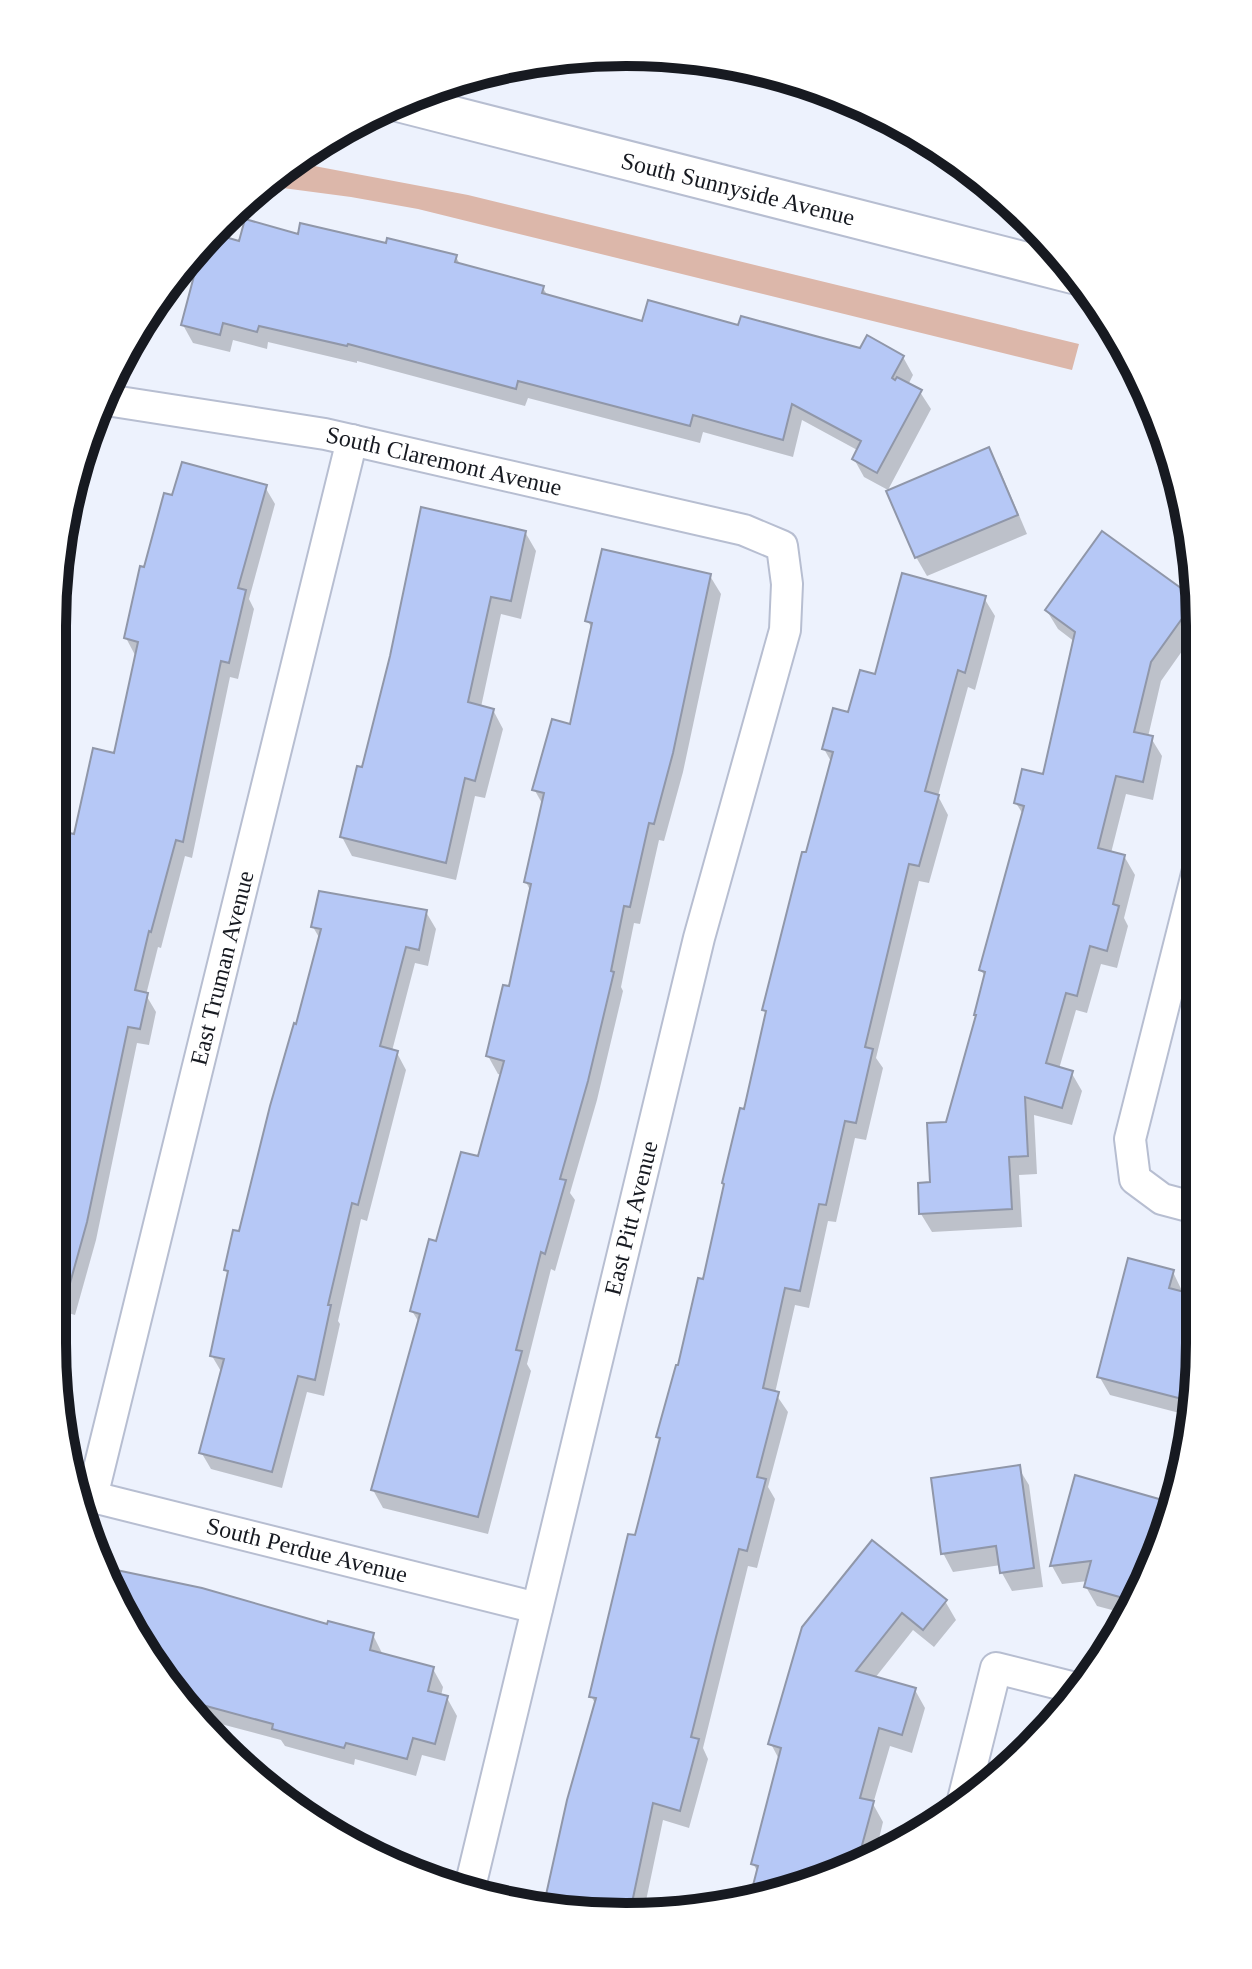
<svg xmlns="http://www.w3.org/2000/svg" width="1252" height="1969" font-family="Georgia,serif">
<rect width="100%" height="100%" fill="#edf2fd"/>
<path fill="#dcb7aa" d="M 293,162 L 468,195 L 1079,344 L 1072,370 L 418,209 L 351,197 L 260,185 Z"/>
<g fill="#0003">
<path d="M 299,236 L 388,245 L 456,257 L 461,266 L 543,288 L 548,296 L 643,323 L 740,327 L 903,357 L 913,375 L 908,385 L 920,392 L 931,409 L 888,490 L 864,477 L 854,459 L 859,451 L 802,420 L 793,457 L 703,432 L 700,443 L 528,398 L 525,406 L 357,361 L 357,363 L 268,342 L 267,349 L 233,340 L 230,352 L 193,343 L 183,325 L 241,243 Z"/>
<path d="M 988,449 L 999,468 L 1027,534 L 927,576 L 916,557 L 889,492 Z"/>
<path d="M 265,487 L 275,504 L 249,599 L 254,609 L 238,679 L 230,677 L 192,858 L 185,856 L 161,948 L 158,947 L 146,995 L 156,1012 L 149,1045 L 137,1043 L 96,1240 L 75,1315 L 68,1313 L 56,1365 L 52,1343 L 55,877 L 67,834 L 75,836 L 116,755 L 135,655 L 126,638 L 145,569 L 174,498 Z"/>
<path d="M 525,532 L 536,551 L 521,619 L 501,614 L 481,707 L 493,710 L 503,729 L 485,798 L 475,796 L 456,880 L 352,856 L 342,837 L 363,770 L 392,657 Z"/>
<path d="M 58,549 L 69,567 L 56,621 L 57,552 Z"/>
<path d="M 710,576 L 721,594 L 683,772 L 664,841 L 659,840 L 640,924 L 634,923 L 621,987 L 623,991 L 597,1100 L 570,1193 L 575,1200 L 555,1271 L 551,1269 L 527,1364 L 531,1371 L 488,1534 L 383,1508 L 373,1490 L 420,1324 L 412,1311 L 437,1243 L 479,1159 L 502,1075 L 498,1074 L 488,1056 L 510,988 L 531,892 L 526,882 L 543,805 L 534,789 L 572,726 L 593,631 L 588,621 Z"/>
<path d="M 984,598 L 995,616 L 975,690 L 968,687 L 938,796 L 948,815 L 929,883 L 919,881 L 876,1058 L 883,1068 L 866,1140 L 855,1138 L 836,1222 L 828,1221 L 809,1308 L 795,1305 L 775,1393 L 788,1412 L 768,1487 L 775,1499 L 757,1568 L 748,1566 L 703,1748 L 708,1759 L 689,1828 L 663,1820 L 643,1915 L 626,1917 L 539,1903 L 546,1903 L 596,1705 L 591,1696 L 637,1538 L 661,1442 L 658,1437 L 704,1281 L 767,1014 L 764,1009 L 832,763 L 824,749 L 876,676 Z"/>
<path d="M 1194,600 L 1199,608 L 1199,627 L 1161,681 L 1148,737 L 1151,738 L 1162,756 L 1153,800 L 1126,794 L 1111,853 L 1124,856 L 1135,875 L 1124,918 L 1128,926 L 1117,968 L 1101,964 L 1087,1013 L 1076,1010 L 1059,1069 L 1071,1072 L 1082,1091 L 1072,1125 L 1034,1115 L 1037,1174 L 1019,1175 L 1022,1227 L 932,1232 L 921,1214 L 932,1184 L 986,978 L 981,970 L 1024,816 L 1016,803 L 1044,776 L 1075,642 L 1058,629 L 1047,611 Z"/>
<path d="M 426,912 L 436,929 L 428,966 L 415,963 L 392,1051 L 397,1053 L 406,1070 L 367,1221 L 361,1219 L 338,1321 L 340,1324 L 324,1396 L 307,1392 L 282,1488 L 211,1469 L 201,1452 L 222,1373 L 212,1356 L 229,1276 L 226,1270 L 240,1233 L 320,939 L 313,927 Z"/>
<path d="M 1173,1272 L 1183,1293 L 1196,1297 L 1195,1417 L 1110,1395 L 1099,1376 Z"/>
<path d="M 1018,1467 L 1029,1485 L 1043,1587 L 1012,1591 L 1002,1573 L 1001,1565 L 953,1572 L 943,1553 Z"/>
<path d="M 1076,1478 L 1172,1504 L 1156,1563 L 1127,1614 L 1097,1606 L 1086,1587 L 1088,1581 L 1062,1584 L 1052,1566 Z"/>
<path d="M 103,1570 L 373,1635 L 383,1655 L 433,1669 L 443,1687 L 441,1696 L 447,1698 L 457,1716 L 445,1761 L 422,1755 L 416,1776 L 355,1759 L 354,1765 L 285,1746 L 281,1740 L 202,1719 L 194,1707 L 189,1705 L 149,1662 Z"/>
<path d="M 945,1601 L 956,1620 L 934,1647 L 913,1630 L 875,1678 L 915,1690 L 925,1708 L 912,1753 L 890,1746 L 873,1804 L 883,1822 L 876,1851 L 775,1897 L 751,1900 L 758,1873 L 753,1863 L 780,1761 L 771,1744 L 804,1628 Z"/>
<path d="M 1035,1723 L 1046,1726 L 1040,1731 Z"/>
</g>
<g fill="#b6c8f6" stroke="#9097a9" stroke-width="2">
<path d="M 245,219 L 298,234 L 300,223 L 386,243 L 387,238 L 457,255 L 455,262 L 544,286 L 542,293 L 642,321 L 648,300 L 738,325 L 741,316 L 860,348 L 867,335 L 904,356 L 892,378 L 895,380 L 897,377 L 922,390 L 877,473 L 852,459 L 861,441 L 792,404 L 783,440 L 693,415 L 690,426 L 518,381 L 516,389 L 348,344 L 347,346 L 259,326 L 257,332 L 223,323 L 220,335 L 181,325 L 203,242 L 211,233 L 239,241 Z"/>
<path d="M 989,447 L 1018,515 L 915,558 L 886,491 Z"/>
<path d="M 182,462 L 267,485 L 238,588 L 246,590 L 229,663 L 221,661 L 183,842 L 176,840 L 151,932 L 149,931 L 135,990 L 148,993 L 140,1029 L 128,1027 L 87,1222 L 62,1312 L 52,1310 L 55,869 L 65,832 L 74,834 L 93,748 L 114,753 L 138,642 L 124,638 L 140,566 L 144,567 L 164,493 L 172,495 Z"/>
<path d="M 421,507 L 526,531 L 511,601 L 491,597 L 468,702 L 494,709 L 475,781 L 465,778 L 446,863 L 340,837 L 357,766 L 362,767 L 390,656 Z"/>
<path d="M 1102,531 L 1196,599 L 1151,662 L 1134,732 L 1153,736 L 1143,782 L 1116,776 L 1098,848 L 1125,855 L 1113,904 L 1119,906 L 1107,951 L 1090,946 L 1077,996 L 1066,993 L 1046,1063 L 1073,1071 L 1062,1108 L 1025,1097 L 1028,1156 L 1009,1157 L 1012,1209 L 919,1214 L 918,1183 L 930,1182 L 927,1123 L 946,1122 L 976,1015 L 974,1015 L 985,972 L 979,970 L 1024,806 L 1014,803 L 1022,769 L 1043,774 L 1075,632 L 1045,610 Z"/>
<path d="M 602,549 L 711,574 L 673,753 L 654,824 L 649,823 L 630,907 L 624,906 L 611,971 L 614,972 L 588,1081 L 560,1179 L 566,1180 L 545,1254 L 541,1252 L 516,1350 L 522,1351 L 478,1517 L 371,1490 L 420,1314 L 410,1311 L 429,1239 L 436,1241 L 461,1152 L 478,1156 L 504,1061 L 486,1056 L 503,985 L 509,986 L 531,884 L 524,882 L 544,793 L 532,790 L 552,719 L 570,724 L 592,623 L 585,621 Z"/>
<path d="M 902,573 L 986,596 L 965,673 L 958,670 L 925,791 L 939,795 L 919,866 L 909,864 L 865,1047 L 873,1049 L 856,1123 L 845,1121 L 826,1205 L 819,1204 L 800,1291 L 785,1288 L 763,1388 L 779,1392 L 757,1477 L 766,1479 L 747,1551 L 739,1549 L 716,1637 L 691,1737 L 699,1739 L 680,1811 L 653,1803 L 629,1917 L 544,1904 L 567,1800 L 596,1698 L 589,1697 L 628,1534 L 635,1535 L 660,1438 L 656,1437 L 676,1365 L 678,1365 L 698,1278 L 703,1279 L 724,1184 L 722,1183 L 740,1108 L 744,1109 L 766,1011 L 762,1010 L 802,852 L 806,852 L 833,752 L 822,749 L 833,708 L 848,712 L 860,670 L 875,674 Z"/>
<path d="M 319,891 L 427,910 L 419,950 L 406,947 L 380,1046 L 398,1051 L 358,1205 L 352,1203 L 328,1305 L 331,1305 L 315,1380 L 298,1376 L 272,1472 L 199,1453 L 224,1359 L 210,1356 L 228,1271 L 224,1270 L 233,1230 L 239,1231 L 270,1106 L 294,1023 L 296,1024 L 321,929 L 311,927 Z"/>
<path d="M 1128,1258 L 1174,1270 L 1169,1288 L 1196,1295 L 1195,1379 L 1190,1401 L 1097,1377 Z"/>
<path d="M 1020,1465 L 1034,1568 L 1000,1573 L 996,1546 L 941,1554 L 931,1478 Z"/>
<path d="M 1075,1475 L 1166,1501 L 1142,1587 L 1134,1601 L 1084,1587 L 1091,1561 L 1050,1566 Z"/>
<path d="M 872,1540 L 947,1600 L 923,1630 L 902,1613 L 856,1671 L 916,1688 L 902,1735 L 879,1728 L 860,1798 L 874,1801 L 858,1860 L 775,1897 L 749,1901 L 758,1866 L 751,1864 L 781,1748 L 768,1744 L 802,1627 Z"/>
<path d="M 102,1567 L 202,1588 L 327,1624 L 328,1621 L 374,1633 L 370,1650 L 434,1667 L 428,1691 L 448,1696 L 435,1744 L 413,1738 L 407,1759 L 346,1743 L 344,1748 L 272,1729 L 273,1724 L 184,1700 L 149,1662 Z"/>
</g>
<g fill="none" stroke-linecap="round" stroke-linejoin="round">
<defs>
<g id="minor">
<path d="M 100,399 L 325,434 L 744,530 L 782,546 L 787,584 L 785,630 L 699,938 L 469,1891"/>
<path d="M 1196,1208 L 1162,1199 L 1135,1179 L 1130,1139 L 1198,870"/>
<path d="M 77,1493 L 537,1608"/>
<path d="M 92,1497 L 352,440"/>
<path d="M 962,1804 L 996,1668 L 1083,1690"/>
</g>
<path id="tertiary" d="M 398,102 L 1077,275"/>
</defs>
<use href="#minor" stroke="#b7bed1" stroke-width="34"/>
<use href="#tertiary" stroke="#b7bed1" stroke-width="42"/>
<use href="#minor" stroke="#fff" stroke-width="30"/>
<use href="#tertiary" stroke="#fff" stroke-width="38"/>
</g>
<g text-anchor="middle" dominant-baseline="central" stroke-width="7" stroke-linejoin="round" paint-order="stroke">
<g font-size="24" fill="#171a21" stroke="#fff">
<text transform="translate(738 189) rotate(14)">South Sunnyside Avenue</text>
<text transform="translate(444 461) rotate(13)">South Claremont Avenue</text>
<text transform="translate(222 968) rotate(-76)">East Truman Avenue</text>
<text transform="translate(631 1218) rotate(-76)">East Pitt Avenue</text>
<text transform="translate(307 1550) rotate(14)">South Perdue Avenue</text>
</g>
</g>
<path d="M0 0H1252V1969H0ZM626 66H626A560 560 0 0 1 1186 626V1343A560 560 0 0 1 626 1903H626A560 560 0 0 1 66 1343V626A560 560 0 0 1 626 66Z" fill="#fff" fill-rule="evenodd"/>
<path fill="none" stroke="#171a21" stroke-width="10" d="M626 66H626A560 560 0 0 1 1186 626V1343A560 560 0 0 1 626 1903H626A560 560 0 0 1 66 1343V626A560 560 0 0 1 626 66Z"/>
</svg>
